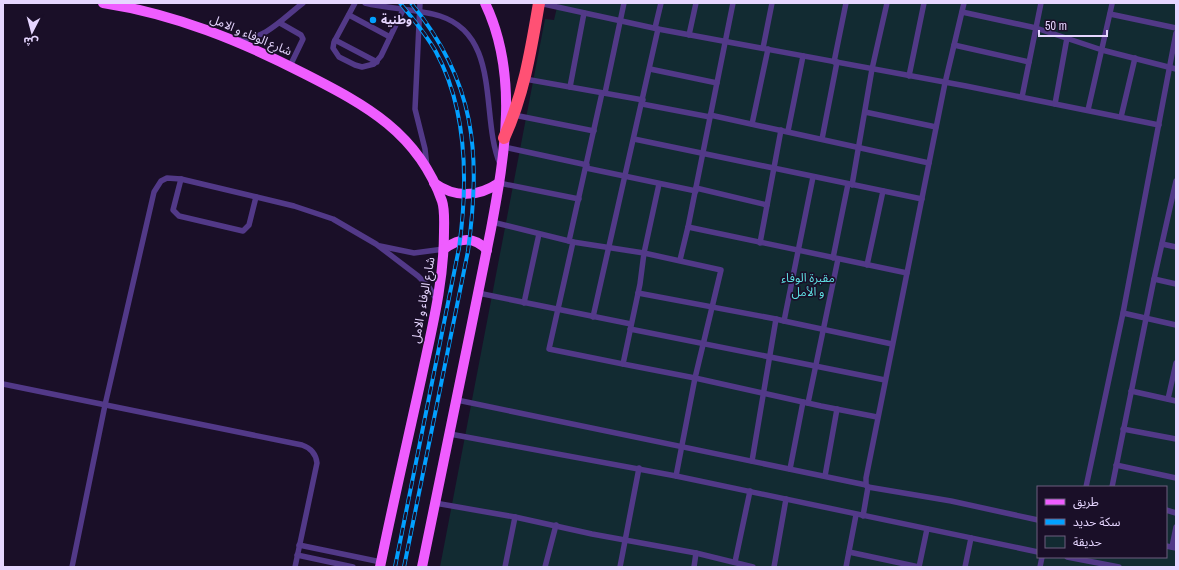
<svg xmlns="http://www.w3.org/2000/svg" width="1179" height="570" font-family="'Archivo Narrow','Noto Sans Arabic',sans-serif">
<rect width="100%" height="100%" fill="#1a0f28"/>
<path fill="#122b32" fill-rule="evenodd" d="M 558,3 L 1176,3 L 1176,567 L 440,567 L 545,19 L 554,20 ZM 1038,487 L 1166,487 L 1166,557 L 1038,557 Z"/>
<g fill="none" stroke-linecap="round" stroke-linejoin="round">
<g stroke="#523988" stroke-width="5.5">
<path d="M 355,3 L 334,42 L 333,48 L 339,57 L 355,65 L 362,67 L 374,64 L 381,56 L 403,10"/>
<path d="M 365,3 C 389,9 419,9 440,16 C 502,36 480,118 500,164"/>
<path d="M 420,3 L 415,109 L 425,149 L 427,167"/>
<path d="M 539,3 L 658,29 L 966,86 L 1159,125"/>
<path d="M 962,12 L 1036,28 L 1102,50 L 1176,69"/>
<path d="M 1110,14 L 1176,28"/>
<path d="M 349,15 L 390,37"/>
<path d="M 280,23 L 301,35 L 303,39 L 290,66"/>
<path d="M 655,28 L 661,3"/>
<path d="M 689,35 L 696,3"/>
<path d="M 238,40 C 266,39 282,19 303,3"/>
<path d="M 335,40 L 377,62"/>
<path d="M 954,45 L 1029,62"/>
<path d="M 763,48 L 772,3"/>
<path d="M 834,62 L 846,3"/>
<path d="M 650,69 L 717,83"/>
<path d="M 909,76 L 924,3"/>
<path d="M 525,79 L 643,100"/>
<path d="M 570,87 L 584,13"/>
<path d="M 605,93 L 624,3"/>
<path d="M 1022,97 L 1041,3"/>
<path d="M 642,104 L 710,117"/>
<path d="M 1055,104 L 1067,38"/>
<path d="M 1088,110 L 1112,4"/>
<path d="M 865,112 L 936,127"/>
<path d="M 514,115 L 594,131"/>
<path d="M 710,115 L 929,163"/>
<path d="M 1121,117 L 1135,58"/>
<path d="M 752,124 L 768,49"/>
<path d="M 788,131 L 803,56"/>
<path d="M 634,139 L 922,199"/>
<path d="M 822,139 L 837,62"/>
<path d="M 504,147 L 587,165"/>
<path d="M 586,168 L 696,191"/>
<path d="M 181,179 L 173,210 L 179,216 L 243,231 L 249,225 L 256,197"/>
<path d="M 499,183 L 579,199"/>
<path d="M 659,184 L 644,253 L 721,270 L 695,378 L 821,406 L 877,417"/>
<path d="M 852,185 L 872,69 L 887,3"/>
<path d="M 696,188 L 767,205"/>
<path d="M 492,222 L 573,242 L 644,253 L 640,284 L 623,364 L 695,378 L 676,476"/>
<path d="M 688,227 L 907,273"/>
<path d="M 569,241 L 602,93"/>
<path d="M 573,242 L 549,349 L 623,364"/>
<path d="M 760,243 L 781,130"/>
<path d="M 1162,244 L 1176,247"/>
<path d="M 380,246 L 414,253 L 444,249"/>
<path d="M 833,258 L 848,184"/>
<path d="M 680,260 L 688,227 L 733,3"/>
<path d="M 867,265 L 883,191"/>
<path d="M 1154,279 L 1176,284"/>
<path d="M 478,293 L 631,324"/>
<path d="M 638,293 L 776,319"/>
<path d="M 524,303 L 539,234"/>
<path d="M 1123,313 L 1176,325"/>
<path d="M 593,317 L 658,29"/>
<path d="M 784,321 L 892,344"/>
<path d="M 630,329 L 885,380"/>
<path d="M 3,384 L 302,445 C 311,448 316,454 317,463 L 295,567"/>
<path d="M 1131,391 L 1176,401"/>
<path d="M 1168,399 L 1176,363"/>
<path d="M 457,400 L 866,485"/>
<path d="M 808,403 L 838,259"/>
<path d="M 1123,429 L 1176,439"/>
<path d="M 450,434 L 676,476 L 1038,552"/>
<path d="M 752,461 L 776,319 L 784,321 L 813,177"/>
<path d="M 1116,465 L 1176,478"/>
<path d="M 790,469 L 803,402"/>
<path d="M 825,476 L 837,409"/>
<path d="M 868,487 L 951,501 L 1038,520"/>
<path d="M 1086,487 L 1123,313 L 1176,33"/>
<path d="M 1112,487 L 1154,279 L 1176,181"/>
<path d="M 435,503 L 515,517 L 592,534 L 696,553 L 753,567"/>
<path d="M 1166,510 L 1176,513"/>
<path d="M 863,516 L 868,487 L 866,485 L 866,478 L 945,83 L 964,3"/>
<path d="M 299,545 L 381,562"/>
<path d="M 1166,546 L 1176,548"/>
<path d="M 1172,547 L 1176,527"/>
<path d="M 849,552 L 919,567"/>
<path d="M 297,555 L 353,567"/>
<path d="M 1067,557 L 1119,567"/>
<path d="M 735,562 L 750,491"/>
<path d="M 72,567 L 105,405 L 154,192 L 161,181 L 167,178 L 181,179 L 294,206 L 333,219 L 376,244 L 418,276 L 429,287 L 436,299"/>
<path d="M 505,567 L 515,517"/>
<path d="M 545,567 L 556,525"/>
<path d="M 620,567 L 639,468"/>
<path d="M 694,567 L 696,553"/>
<path d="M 774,567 L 786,499"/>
<path d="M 846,567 L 856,515"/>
<path d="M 919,567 L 927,529"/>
<path d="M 965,567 L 971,538"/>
<path d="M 1040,567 L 1042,557"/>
</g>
<g stroke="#ef5dff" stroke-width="10">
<path d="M 103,3 C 175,14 241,41 305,74 C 366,105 418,133 442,201 C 445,210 444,223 444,232 C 444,281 432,328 422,375 C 408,439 393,503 380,567"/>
<path d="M 434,183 C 455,198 478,197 499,183"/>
<path d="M 444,249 C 459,238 473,235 487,250"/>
<path d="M 422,567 C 438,489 454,411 470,333 C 477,298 484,263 491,229 C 505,154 519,74 485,3"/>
</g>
<path stroke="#ff5174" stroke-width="12" d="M 504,138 C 524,94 531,50 539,3"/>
<defs>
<g id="rail">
<path d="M 395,567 L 459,248 C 468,183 468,111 436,52 C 426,34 413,19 400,3"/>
<path d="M 404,567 L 468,251 C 481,153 476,82 411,3"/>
</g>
</defs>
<use href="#rail" stroke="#02a0ff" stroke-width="4"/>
<use href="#rail" stroke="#1a0f28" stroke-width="2.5" stroke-dasharray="8" stroke-linecap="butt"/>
</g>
<circle fill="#02a0ff" stroke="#1a0f28" stroke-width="1.5" cx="373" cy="20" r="4"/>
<g text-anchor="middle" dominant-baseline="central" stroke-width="3.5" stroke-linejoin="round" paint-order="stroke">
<g font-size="12" font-weight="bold" fill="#e6d6ff" stroke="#1a0f28" text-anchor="start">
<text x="381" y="20">وطنية</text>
</g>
<g font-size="12" fill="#e6d6ff" stroke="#1a0f28">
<text transform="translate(251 35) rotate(23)">شارع الوفاء و الامل</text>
<text transform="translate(423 300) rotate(-80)">شارع الوفاء و الامل</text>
</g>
<g font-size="12" fill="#5ee0e3" stroke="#1a0f28">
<text x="808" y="278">مقبرة الوفاء<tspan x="808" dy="14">و الأمل</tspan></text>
</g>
</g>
<rect width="1179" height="570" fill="none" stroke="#e6d6ff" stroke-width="8"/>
<rect x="1037" y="486" width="130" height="72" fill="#1a0f28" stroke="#6c5f7e"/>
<rect x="1045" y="499" width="20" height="6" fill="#ef5dff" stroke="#6c5f7e"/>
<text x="1073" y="506" font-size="12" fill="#e6d6ff">طريق</text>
<rect x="1045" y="519" width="20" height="6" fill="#02a0ff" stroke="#6c5f7e"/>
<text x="1073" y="526" font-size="12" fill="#e6d6ff">سكة حديد</text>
<rect x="1045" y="536" width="20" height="12" fill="#122b32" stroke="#6c5f7e"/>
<text x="1073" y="546" font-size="12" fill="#e6d6ff">حديقة</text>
<g transform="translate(32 32) rotate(186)" stroke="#1a0f28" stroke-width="3" paint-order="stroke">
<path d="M0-3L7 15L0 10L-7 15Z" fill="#e6d6ff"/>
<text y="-6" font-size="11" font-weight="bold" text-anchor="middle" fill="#e6d6ff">ش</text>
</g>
<path d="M1039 30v6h68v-6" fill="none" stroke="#e6d6ff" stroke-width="2"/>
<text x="1045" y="30" font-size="12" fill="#e6d6ff" stroke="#1a0f28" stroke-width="3" paint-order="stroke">50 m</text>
</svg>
